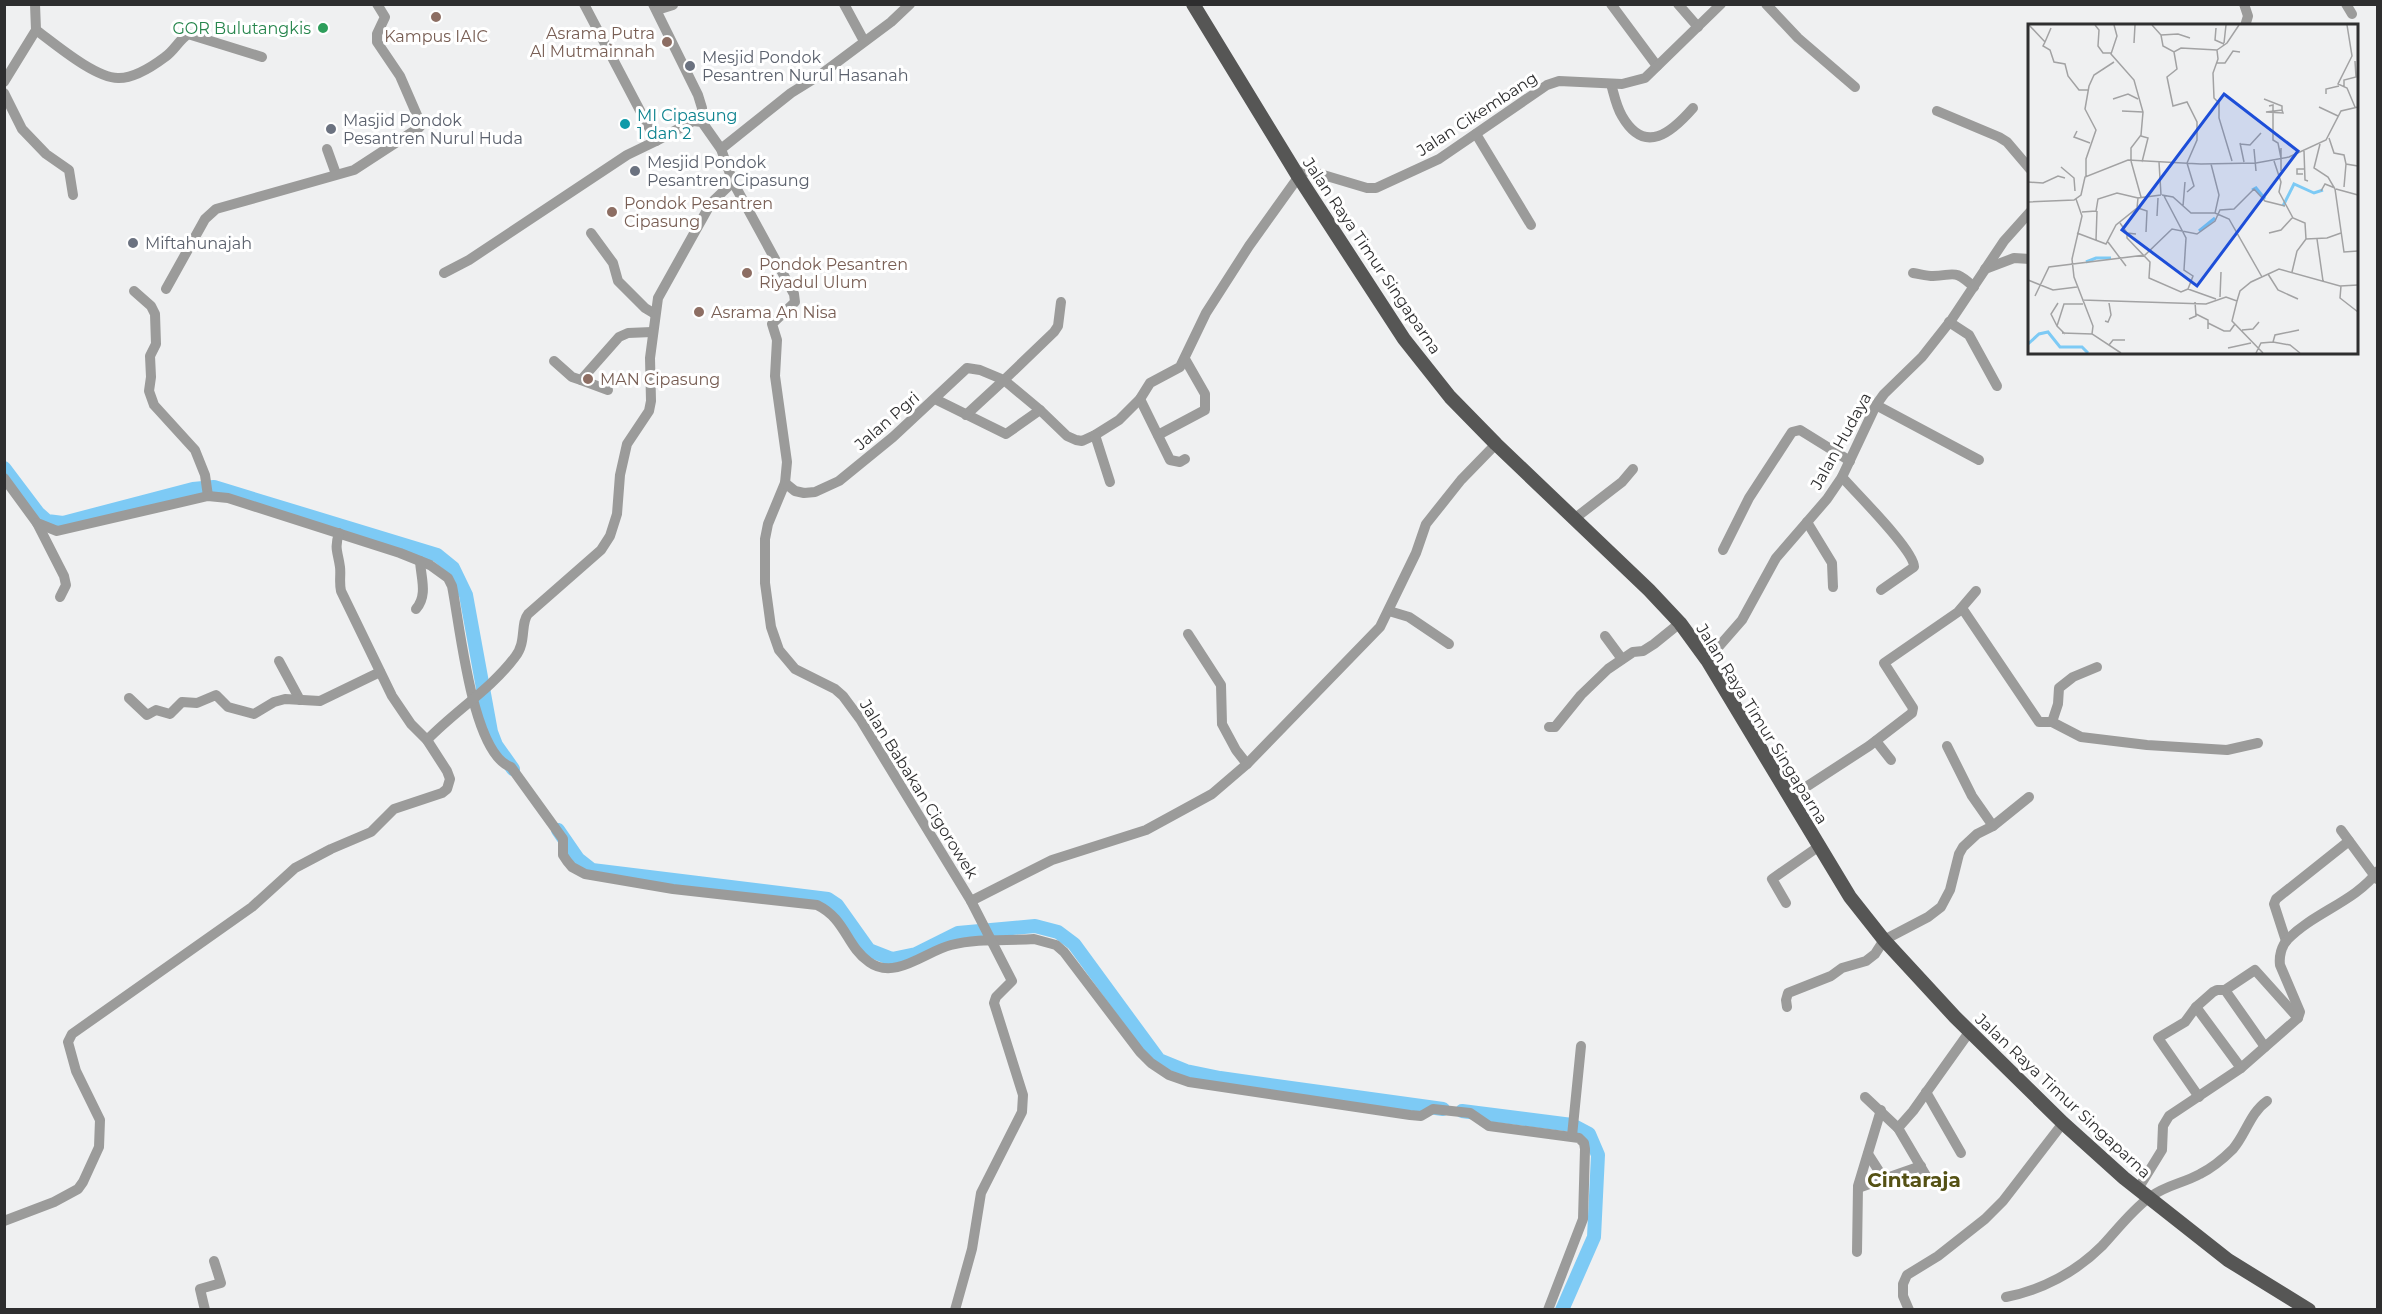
<svg xmlns="http://www.w3.org/2000/svg" width="2382" height="1314" font-family="Montserrat,sans-serif">
<rect width="100%" height="100%" fill="#eff0f1"/>
<g fill="none" stroke-linecap="round" stroke-linejoin="round">
<g stroke="#7dcaf5" stroke-width="14">
<path d="M 4,468 L 38,513 L 47,521 L 63,523 L 193,489 L 214,487 L 437,555 L 453,568 L 466,595 L 491,732 L 496,745 L 513,769"/>
<path d="M 558,830 L 578,859 L 592,870 L 828,899 L 837,905 L 869,950 L 892,959 L 916,954 L 958,933 L 1035,926 L 1058,932 L 1074,944 L 1159,1060 L 1186,1071 L 1220,1078 L 1443,1109"/>
<path d="M 1462,1111 L 1572,1125 L 1589,1134 L 1598,1155 L 1594,1237 L 1562,1310"/>
</g>
<g stroke="#9b9b9a" stroke-width="10">
<path d="M 584,4 L 656,141 L 693,121 L 702,122 L 721,149 L 733,182 L 794,294 L 795,302 L 772,324 L 777,340 L 775,376 L 787,462 L 785,483 L 768,524 L 765,539 L 765,583 L 771,627 L 779,650 L 795,669 L 835,689 L 843,696 L 860,719 L 971,901"/>
<path d="M 653,4 L 698,95 L 702,108 L 702,122"/>
<path d="M 844,4 L 864,41"/>
<path d="M 1611,4 L 1657,66"/>
<path d="M 1678,4 L 1698,27"/>
<path d="M 1766,4 L 1798,38 L 1855,87"/>
<path d="M 2244,4 L 2248,16 L 2245,26"/>
<path d="M 2346,4 L 2352,14"/>
<path d="M 657,10 L 673,5"/>
<path d="M 36,30 C 55,44 96,79 119,78 C 135,78 153,66 165,57 C 174,51 179,40 188,34 L 262,57"/>
<path d="M 4,82 L 36,30 L 35,4"/>
<path d="M 1611,84 C 1614,94 1616,106 1622,116 C 1645,156 1672,132 1693,108"/>
<path d="M 4,93 L 22,129 L 46,154 L 69,170 L 73,195"/>
<path d="M 1937,111 L 1999,137 L 2007,142 L 2030,169"/>
<path d="M 1476,134 L 1531,225"/>
<path d="M 327,149 L 336,174"/>
<path d="M 721,149 L 791,93 L 820,75 L 891,22 L 910,4"/>
<path d="M 591,233 L 613,263 L 618,281 L 645,308 L 655,314"/>
<path d="M 1985,269 L 2014,258 L 2030,259"/>
<path d="M 444,273 L 469,260 L 627,155 L 656,141"/>
<path d="M 1913,273 C 1920,274 1927,276 1933,276 C 1956,275 1954,269 1974,287"/>
<path d="M 166,289 L 205,219 L 216,209 L 354,170 L 420,127 L 420,122 L 400,76 L 377,42 L 377,34 L 385,17 L 377,4"/>
<path d="M 134,291 L 151,306 L 155,314 L 156,344 L 150,356 L 151,377 L 149,391 L 154,405 L 195,450 L 205,475 L 208,496"/>
<path d="M 1949,322 L 1969,335 L 1997,386"/>
<path d="M 554,361 L 572,377 L 581,380 L 619,337 L 628,333 L 652,332"/>
<path d="M 581,380 L 608,390"/>
<path d="M 935,399 L 1006,434 L 1040,410"/>
<path d="M 1140,399 L 1170,460 L 1180,462 L 1185,459"/>
<path d="M 1876,405 L 1979,460"/>
<path d="M 966,415 L 1004,380 L 1040,410 L 1067,436 L 1076,440 L 1082,441 L 1095,435 L 1119,420 L 1140,399 L 1150,383 L 1180,367 L 1206,313 L 1249,246 L 1302,172 L 1310,171 L 1367,188 L 1376,188 L 1439,159 L 1547,85 L 1559,81 L 1622,84 L 1645,78 L 1721,4"/>
<path d="M 1095,435 L 1110,482"/>
<path d="M 1158,435 L 1205,410 L 1205,394 L 1185,359"/>
<path d="M 1842,477 C 1855,492 1915,551 1914,567 L 1881,590"/>
<path d="M 4,478 L 37,523 L 57,531 L 208,496 L 228,498 L 400,553 L 430,565 L 448,578 L 452,586 C 460,625 472,754 511,767 L 563,839 L 563,855 L 567,861 L 572,867 L 585,874 L 673,889 L 817,905 C 846,919 846,946 869,962 C 895,981 926,951 951,945 C 978,938 1007,941 1034,939 L 1056,945 L 1064,952 L 1140,1052 L 1151,1063 L 1169,1075 L 1189,1082 L 1410,1115 L 1421,1116 L 1433,1109 L 1470,1113 L 1489,1126 L 1579,1138 L 1584,1143 L 1585,1149 L 1583,1219 L 1548,1310"/>
<path d="M 785,483 L 795,491 L 804,493 L 815,492 L 839,481 L 893,437 L 967,368 L 980,370 L 1004,380 L 1054,332 L 1058,326 L 1061,302"/>
<path d="M 1574,519 L 1622,482 L 1633,469"/>
<path d="M 1807,522 L 1832,563 L 1833,587"/>
<path d="M 37,523 L 64,576 L 66,585 L 60,597"/>
<path d="M 1723,550 L 1749,498 L 1792,432 L 1800,430 L 1850,461"/>
<path d="M 1962,608 L 2039,722 L 2052,722 L 2081,737 L 2147,745 L 2227,750 L 2258,743"/>
<path d="M 416,609 C 428,595 421,578 420,561"/>
<path d="M 1389,611 L 1409,617 L 1449,644"/>
<path d="M 1188,634 L 1221,685 L 1222,724 L 1236,750 L 1247,764"/>
<path d="M 1605,636 L 1622,659"/>
<path d="M 1707,660 L 1742,620 L 1776,558 L 1827,499 L 1842,477 L 1876,405 L 1884,394 L 1922,357 L 1952,319 L 2004,241 L 2030,212"/>
<path d="M 279,661 L 300,700"/>
<path d="M 129,698 L 147,715 L 156,710 L 170,714 L 182,702 L 197,703 L 216,695 L 228,707 L 254,714 L 274,702 L 285,699 L 320,701 L 380,672"/>
<path d="M 2052,722 L 2058,704 L 2059,688 L 2073,677 L 2097,667"/>
<path d="M 1549,727 L 1555,727 L 1581,695 L 1608,669 L 1633,652 L 1643,651 L 1654,644 L 1680,623"/>
<path d="M 427,740 C 455,711 491,689 515,657 C 527,642 520,624 528,614 L 601,550 L 610,536 L 617,514 L 620,475 L 627,444 L 649,411 L 651,401 L 650,358 L 658,298 L 711,203 L 733,182"/>
<path d="M 1876,741 L 1891,760"/>
<path d="M 1947,746 L 1972,796 L 1993,826"/>
<path d="M 1789,798 L 1869,746 L 1912,713 L 1913,708 L 1884,663 L 1958,612 L 1976,591"/>
<path d="M 2341,830 L 2377,879"/>
<path d="M 1786,903 L 1772,879 L 1818,847"/>
<path d="M 2286,941 L 2274,904 L 2276,899 L 2349,841"/>
<path d="M 2225,990 L 2265,1047"/>
<path d="M 1787,1007 L 1786,1000 L 1788,993 L 1831,976 L 1842,968 L 1866,961 L 1875,954 L 1884,940 L 1928,917 L 1941,907 L 1950,890 L 1959,854 L 1963,847 L 1977,834 L 1993,826 L 2029,797"/>
<path d="M 2196,1007 L 2241,1068"/>
<path d="M 1926,1092 L 1961,1153"/>
<path d="M 1865,1097 L 1898,1128"/>
<path d="M 2199,1097 L 2158,1038 L 2185,1022 L 2196,1007 L 2213,992 L 2217,990 L 2225,990 L 2255,970 L 2298,1018"/>
<path d="M 1572,1136 L 1581,1046"/>
<path d="M 1868,1154 L 1884,1179"/>
<path d="M 1928,1179 L 1898,1128 L 1913,1111 L 1970,1031"/>
<path d="M 1858,1188 L 1921,1166"/>
<path d="M 2138,1189 L 2162,1150 L 2163,1126 L 2169,1116 L 2241,1068 L 2298,1018 L 2300,1012 L 2280,965 C 2279,957 2281,946 2288,939 C 2313,913 2356,901 2378,871"/>
<path d="M 4,1221 L 54,1202 L 78,1189 L 83,1182 L 99,1147 L 100,1120 L 76,1071 L 68,1042 L 72,1034 L 252,907 L 295,868 L 331,849 L 371,832 L 394,809 L 442,793 L 447,789 L 450,779 L 447,771 L 427,740 L 411,724 L 392,696 L 341,591 C 339,582 341,575 340,567 C 338,552 334,549 339,533"/>
<path d="M 1857,1252 L 1858,1186 L 1881,1110"/>
<path d="M 2006,1297 C 2042,1290 2076,1272 2102,1246 C 2117,1230 2132,1210 2150,1197 C 2166,1185 2184,1183 2200,1174 C 2212,1168 2224,1158 2233,1149 C 2246,1134 2250,1113 2267,1101"/>
<path d="M 205,1310 L 200,1289 L 221,1283 L 214,1261"/>
<path d="M 955,1310 L 972,1249 L 981,1193 L 1022,1112 L 1023,1095 L 994,1003 L 996,997 L 1012,981 L 971,901 L 1052,860 L 1146,830 L 1212,794 L 1247,764 L 1380,627 L 1416,553 L 1426,524 L 1461,480 L 1496,444"/>
<path d="M 1909,1310 L 1903,1296 L 1903,1284 L 1907,1275 L 1938,1256 L 1985,1219 L 2003,1201 L 2063,1123"/>
</g>
<path stroke="#565655" stroke-width="14" d="M 1193,4 L 1298,176 L 1404,339 L 1450,397 L 1496,444 L 1649,590 L 1680,623 L 1707,660 L 1850,897 L 1884,940 L 1955,1017 L 2063,1123 L 2124,1178 L 2228,1260 L 2309,1310"/>
</g>
<g fill="#8d6e63" stroke="#fff" stroke-width="2">
<circle cx="436" cy="17" r="6"/>
<circle cx="667" cy="42" r="6"/>
<circle cx="612" cy="212" r="6"/>
<circle cx="747" cy="273" r="6"/>
<circle cx="699" cy="312" r="6"/>
<circle cx="588" cy="379" r="6"/>
</g>
<circle fill="#2e9e5b" stroke="#fff" stroke-width="2" cx="323" cy="28" r="6"/>
<g fill="#6b7280" stroke="#fff" stroke-width="2">
<circle cx="690" cy="66" r="6"/>
<circle cx="331" cy="129" r="6"/>
<circle cx="635" cy="171" r="6"/>
<circle cx="133" cy="243" r="6"/>
</g>
<circle fill="#0f9aa8" stroke="#fff" stroke-width="2" cx="625" cy="124" r="6"/>
<g text-anchor="middle" dominant-baseline="central" stroke-width="6" stroke-linejoin="round" paint-order="stroke">
<g font-size="16" fill="#27864d" stroke="#fff" text-anchor="end">
<text x="311" y="28">GOR Bulutangkis</text>
</g>
<g font-size="16" fill="#785e54" stroke="#fff" text-anchor="start">
<text x="655" y="33" text-anchor="end">Asrama Putra<tspan x="655" dy="18">Al Mutmainnah</tspan></text>
<text x="436" y="36" text-anchor="middle">Kampus IAIC</text>
<text x="624" y="203">Pondok Pesantren<tspan x="624" dy="18">Cipasung</tspan></text>
<text x="759" y="264">Pondok Pesantren<tspan x="759" dy="18">Riyadul Ulum</tspan></text>
<text x="711" y="312">Asrama An Nisa</text>
<text x="600" y="379">MAN Cipasung</text>
</g>
<g font-size="16" fill="#5b616d" stroke="#fff" text-anchor="start">
<text x="702" y="57">Mesjid Pondok<tspan x="702" dy="18">Pesantren Nurul Hasanah</tspan></text>
<text x="343" y="120">Masjid Pondok<tspan x="343" dy="18">Pesantren Nurul Huda</tspan></text>
<text x="647" y="162">Mesjid Pondok<tspan x="647" dy="18">Pesantren Cipasung</tspan></text>
<text x="145" y="243">Miftahunajah</text>
</g>
<g font-size="16" fill="#2e2e2f" stroke="#fff">
<text transform="translate(1477 114) rotate(-33)">Jalan Cikembang</text>
<text transform="translate(1372 256) rotate(56)">Jalan Raya Timur Singaparna</text>
<text transform="translate(887 421) rotate(-41)">Jalan Pgri</text>
<text transform="translate(1841 441) rotate(-61)">Jalan Hudaya</text>
<text transform="translate(1762 724) rotate(58)">Jalan Raya Timur Singaparna</text>
<text transform="translate(919 789) rotate(58)">Jalan Babakan Cigorowek</text>
<text transform="translate(2063 1096) rotate(43)">Jalan Raya Timur Singaparna</text>
</g>
<g font-size="16" fill="#0d838f" stroke="#fff" text-anchor="start">
<text x="637" y="115">MI Cipasung<tspan x="637" dy="18">1 dan 2</tspan></text>
</g>
<g font-size="20" font-weight="bold" fill="#545114" stroke="#fff">
<text x="1914" y="1180">Cintaraja</text>
</g>
</g>
<g transform="translate(2028 24)">
<rect width="330" height="330" fill="#eff0f1"/>
<path fill="none" stroke="#7dcaf5" stroke-width="3" d="M 224,166 L 228,164 L 237,175M 255,182 L 266,160 L 286,169 L 295,166M 171,207 L 187,194M 58,238 L 68,234 L 83,234M 0,320 L 11,310 L 20,308 L 32,323 L 54,323 L 60,329"/>
<path fill="none" stroke="#a2a2a3" stroke-width="1.5" d="M 1,1 L 17,18 L 23,4M 67,1 L 71,6 L 70,22 L 75,29 L 83,29M 86,1 L 89,12 L 83,30 L 106,56 L 115,88 L 113,111 L 103,124 L 103,136M 124,1 L 133,11 L 135,22 L 146,28 L 153,24 L 189,26M 319,1 L 324,32 L 310,60 L 319,64 L 327,83M 188,4 L 187,16 L 196,20M 133,11 L 150,10 L 162,14M 17,18 L 15,22 L 22,26 L 26,38 L 37,40 L 40,52 L 51,66 L 61,66M 106,19 L 107,1M 196,19 L 198,1M 146,28 L 149,45 L 139,53 L 145,82 L 159,78 L 169,98 L 169,116 L 159,139 L 166,162 L 159,168M 189,39 L 197,39 L 205,27 L 212,28M 316,63 L 316,56 L 328,53 L 327,37M 298,70 L 298,65 L 311,62M 85,75 L 100,70 L 110,75M 236,75 L 254,82 L 254,86 L 238,88 L 255,89 L 254,86M 241,82 L 245,81 L 245,116 L 250,119 L 253,134M 291,83 L 310,92M 94,87 L 115,88M 49,107 L 46,113 L 62,119M 113,112 L 120,114 L 114,138M 0,114 L 0,137M 301,114 L 306,129 L 316,131 L 318,140 L 330,142M 212,119 L 216,138M 212,120 L 222,121 L 233,109M 292,120 L 286,144 L 300,153 L 307,165 L 316,228 L 330,227M 253,124 L 253,147M 226,125 L 228,147M 276,127 L 277,156 L 280,157M 103,137 L 113,173M 204,137 L 191,94 L 191,79 L 186,74 L 185,49 L 190,35 L 189,26 L 199,19 L 211,1M 246,137 L 253,158 L 251,168 L 265,194 L 277,199 L 278,215 L 299,214 L 313,209M 131,138 L 133,171M 183,140 L 191,171 L 187,189 L 201,195 L 234,253M 33,143 L 46,154 L 47,167M 275,150 L 269,150 L 269,145 L 277,145M 58,152 L 58,135 L 68,106 L 57,85 L 61,62 L 66,51 L 86,38M 0,158 L 15,159 L 30,152 L 37,154M 316,163 L 318,140M 308,165 L 330,171M 293,167 L 297,160 L 307,164M 134,171 L 145,173 L 163,189 L 187,189M 136,172 L 158,214 L 156,246 L 165,252 L 160,265 L 188,275M 48,175 L 54,192 L 44,235 L 46,253 L 65,302 L 64,310 L 93,329M 0,178 L 46,176 L 53,171 L 57,153 L 100,136 L 173,140 L 228,139 L 261,133 L 298,116 L 313,87 L 330,83M 155,182 L 157,158M 110,184 L 119,187 L 118,208M 54,188 L 68,187 L 70,175 L 89,169 L 110,174M 129,192 L 130,174M 92,199 L 99,209 L 108,210M 49,209 L 78,220 L 88,201 L 109,184 L 110,174 L 133,171M 99,209 L 99,214 L 122,238 L 121,254 L 153,268 L 160,265M 241,209 L 253,206 L 264,194M 289,215 L 295,257M 68,216 L 69,187M 80,218 L 98,242M 264,248 L 269,227 L 278,215M 240,250 L 250,266 L 270,275M 0,256 L 25,266 L 49,263M 313,262 L 312,274 L 330,288M 7,272 L 21,243 L 117,231 L 144,205 L 169,210 L 187,197 L 192,186 L 206,185 L 226,165 L 237,177 L 257,182M 192,273 L 193,248M 54,276 L 178,280 L 198,273 L 209,277 L 204,297 L 235,329M 209,277 L 212,267 L 223,258 L 251,245 L 312,262 L 330,261M 168,290 L 180,296 L 180,305M 161,295 L 168,292 L 167,278M 77,297 L 80,298 L 83,291 L 81,279M 180,299 L 196,307 L 202,307 L 207,300M 29,302 L 23,290 L 30,279M 214,306 L 225,305 L 231,298M 34,309 L 64,310M 37,310 L 29,302 L 36,280 L 55,280M 245,318 L 247,311 L 271,306M 81,321 L 85,316 L 97,316M 200,324 L 223,319M 228,329 L 233,319 L 245,318 L 262,321 L 272,329"/>
<path fill="#1d4ed8" fill-opacity="0.15" stroke="#1d4ed8" stroke-width="3" d="M 196,70 L 270,127 L 169,262 L 94,206 Z"/>
<rect width="330" height="330" fill="none" stroke="#2e2e2f" stroke-width="3"/>
</g>
<rect width="2382" height="1314" fill="none" stroke="#2e2e2f" stroke-width="12"/>
</svg>
